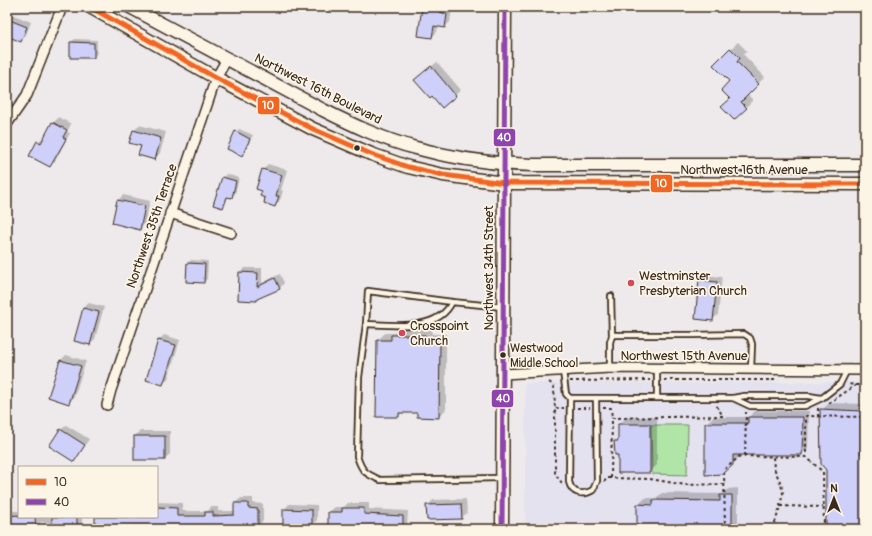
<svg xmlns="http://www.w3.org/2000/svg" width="872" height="536" font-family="Pangolin,sans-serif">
<rect width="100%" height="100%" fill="#eeeaeb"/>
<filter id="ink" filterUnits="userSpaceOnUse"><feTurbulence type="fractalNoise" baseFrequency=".025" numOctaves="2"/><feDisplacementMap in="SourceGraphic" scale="8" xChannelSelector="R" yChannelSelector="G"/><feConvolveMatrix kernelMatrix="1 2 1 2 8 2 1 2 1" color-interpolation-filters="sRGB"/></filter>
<g filter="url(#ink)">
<path fill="#e4e2ef" d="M 865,382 L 865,529 L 525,529 L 525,383 Z"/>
<path fill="#b0e5a7" stroke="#768862" d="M 651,425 L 688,425 L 687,475 L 652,474 Z"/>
<g fill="#0003">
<path d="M 423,7 L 444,7 L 452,8 L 450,22 L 445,27 L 438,26 L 437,32 L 432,37 Z"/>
<path d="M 7,12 L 31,22 L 26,35 L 21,41 L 7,35 Z"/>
<path d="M 75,39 L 97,40 L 97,54 L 93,57 L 71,42 Z"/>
<path d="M 738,42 L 747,51 L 743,54 L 765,77 L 747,94 L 753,100 L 734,119 L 731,99 L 731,81 L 714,65 Z"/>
<path d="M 437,62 L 461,90 L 442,106 L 421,75 Z"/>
<path d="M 59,117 L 71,124 L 67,132 L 70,133 L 55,161 L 50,166 L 38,142 L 43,137 L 45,137 L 53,123 Z"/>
<path d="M 139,125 L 166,132 L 160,153 L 155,159 L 142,146 L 134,131 Z"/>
<path d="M 239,129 L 253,135 L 245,151 L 242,154 L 236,132 Z"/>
<path d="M 268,164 L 287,170 L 281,190 L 283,191 L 280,200 L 275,206 L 266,197 L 263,190 L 263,170 Z"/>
<path d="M 226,174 L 239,178 L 235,194 L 231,197 L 228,196 L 226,204 L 223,207 L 223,178 Z"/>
<path d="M 123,195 L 150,201 L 145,223 L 140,229 L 113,222 L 118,200 Z"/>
<path d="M 7,198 L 13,202 L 7,211 Z"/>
<path d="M 191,260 L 208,261 L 207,279 L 204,282 L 188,263 Z"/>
<path d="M 245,268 L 262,268 L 262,283 L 280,274 L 284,283 L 280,288 L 259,297 L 256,300 L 240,273 Z"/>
<path d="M 706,275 L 722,277 L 718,315 L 712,320 L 700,281 Z"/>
<path d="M 89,303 L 104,307 L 95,339 L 90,344 L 83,308 Z"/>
<path d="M 399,328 L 432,328 L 432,334 L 446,334 L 446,409 L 439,417 L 418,412 L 403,412 L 398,416 L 378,340 L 385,333 L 394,333 Z"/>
<path d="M 164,335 L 180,340 L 168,379 L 163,384 L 147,379 L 159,340 Z"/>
<path d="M 66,355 L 86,361 L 74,397 L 69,403 L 61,360 Z"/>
<path d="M 829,403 L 865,404 L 865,529 L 827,529 L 827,470 L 822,410 Z"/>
<path d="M 755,411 L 809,411 L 808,448 L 802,454 L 739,454 L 739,457 L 723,473 L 706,423 L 713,417 L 749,417 Z"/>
<path d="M 626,417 L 657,417 L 657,465 L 650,472 L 619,454 L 615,442 L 619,438 L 619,425 Z"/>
<path d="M 66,425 L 89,439 L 79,455 L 73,460 L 61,430 Z"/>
<path d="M 140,431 L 170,431 L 170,454 L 164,459 L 135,436 Z"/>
<path d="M 738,488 L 738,529 L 638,529 L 638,505 L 645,498 L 656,498 L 662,493 L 723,494 L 728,489 Z"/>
<path d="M 241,498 L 253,498 L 253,503 L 263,504 L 263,521 L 257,526 L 229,526 L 226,529 L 189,529 L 189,526 L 134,525 L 130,529 L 96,517 L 157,517 L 157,502 L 182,503 L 182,511 L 208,511 L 211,507 L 218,507 L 218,511 L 235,511 L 235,503 Z"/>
<path d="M 466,499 L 467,513 L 461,518 L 427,506 L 433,500 Z"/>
<path d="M 348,503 L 369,503 L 369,509 L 408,511 L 407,527 L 405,529 L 359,529 L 329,512 L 335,507 L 344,507 Z"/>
<path d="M 289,504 L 317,505 L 317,520 L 312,525 L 284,510 Z"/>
<path d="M 10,511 L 19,511 L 19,517 L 82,517 L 82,525 L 78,529 L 53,529 L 53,523 L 40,522 L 41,525 L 37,529 L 7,529 L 7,514 Z"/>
</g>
<g fill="#ced0f9" stroke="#3b2a1e">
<path d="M 422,7 L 440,7 L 439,12 L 447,14 L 445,28 L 434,26 L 432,38 L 418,36 Z"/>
<path d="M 7,19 L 27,27 L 21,42 L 7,36 Z"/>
<path d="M 70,42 L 94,43 L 94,58 L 70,58 Z"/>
<path d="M 730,48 L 740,58 L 737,62 L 759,84 L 741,102 L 747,108 L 734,120 L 721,107 L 730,99 L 721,90 L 729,81 L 713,65 Z"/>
<path d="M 431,66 L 456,96 L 442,108 L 432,96 L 430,98 L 414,80 Z"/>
<path d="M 52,122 L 67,130 L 63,137 L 66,139 L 50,167 L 29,156 L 37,141 L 41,143 Z"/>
<path d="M 133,130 L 161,138 L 155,160 L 138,155 L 141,146 L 129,143 Z"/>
<path d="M 235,131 L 250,139 L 242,156 L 227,149 Z"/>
<path d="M 262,169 L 282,175 L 276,196 L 279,196 L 275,207 L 264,203 L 265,198 L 260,196 L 262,191 L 256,189 Z"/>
<path d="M 222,177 L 236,181 L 232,198 L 227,197 L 223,208 L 213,205 Z"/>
<path d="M 117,200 L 145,206 L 140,230 L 112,223 Z"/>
<path d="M 187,263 L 205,264 L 204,283 L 186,282 Z"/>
<path d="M 239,272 L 258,273 L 257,287 L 275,278 L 280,289 L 257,299 L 257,301 L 238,300 Z"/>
<path d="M 699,280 L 717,282 L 713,321 L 695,319 Z"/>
<path d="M 83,308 L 99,312 L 90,345 L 74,341 Z"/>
<path d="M 391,335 L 425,335 L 425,341 L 440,341 L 439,418 L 417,417 L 417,413 L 399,413 L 399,417 L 376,417 L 377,340 L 391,340 Z"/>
<path d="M 158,340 L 176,345 L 163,385 L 146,380 Z"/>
<path d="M 60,360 L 81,366 L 69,404 L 48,397 Z"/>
<path d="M 820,409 L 861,411 L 861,454 L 865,454 L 865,529 L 826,529 L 826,470 L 821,464 Z"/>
<path d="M 748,417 L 803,417 L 802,455 L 733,455 L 733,465 L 723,474 L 705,475 L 705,423 L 748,423 Z"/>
<path d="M 618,424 L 650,424 L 650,473 L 618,473 L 618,455 L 615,455 L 614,441 L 618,441 Z"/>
<path d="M 60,429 L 85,445 L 74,462 L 49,446 Z"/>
<rect x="134" y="436" width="31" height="24"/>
<path d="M 720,495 L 732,495 L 732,529 L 637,529 L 637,504 L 653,505 L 653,500 L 720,501 Z"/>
<path d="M 234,503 L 248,503 L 248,508 L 258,509 L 258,527 L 225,527 L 225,529 L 188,529 L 188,527 L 131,526 L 131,529 L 95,529 L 95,517 L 157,517 L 157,507 L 177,508 L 177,516 L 205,516 L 205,512 L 213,512 L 213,516 L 234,515 Z"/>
<path d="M 461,504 L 462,519 L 427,520 L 426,505 Z"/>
<path d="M 342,508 L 364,508 L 364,514 L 403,516 L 403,529 L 328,528 L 328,512 L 342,512 Z"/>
<path d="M 283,509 L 312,510 L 312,526 L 283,526 Z"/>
<path d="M 19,515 L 19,517 L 35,517 L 36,529 L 7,529 L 7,516 Z"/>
<rect x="52" y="517" width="25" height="12"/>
</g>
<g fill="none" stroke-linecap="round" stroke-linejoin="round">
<defs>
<g id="service">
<path d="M 611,296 L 612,336"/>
<path d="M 452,302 C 438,332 393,325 366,324 L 368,291 L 452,302 L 503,307"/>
<path d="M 366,324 L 359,377 L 357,456 C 362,472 365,473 380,480 L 501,478"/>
<path d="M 610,368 L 610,342 L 612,336 L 614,335 L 692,335 L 744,334 L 750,338 L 752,344 L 751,369"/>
<path d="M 657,369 L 657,398"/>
<path d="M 563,371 L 566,394 L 570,398 L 733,398 L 750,406 L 805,406 L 822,398 L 840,384 L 847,370"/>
<path d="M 570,398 L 569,482 C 572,494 583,496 593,490 L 597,481 L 596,398"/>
<path d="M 733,398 L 744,396 L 809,396 L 821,398"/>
</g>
<g id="minor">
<path d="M 7,124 L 27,95 L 62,7"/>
<path d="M 170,213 L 231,233"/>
<path d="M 503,374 L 610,368 L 865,370"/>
<path d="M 107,405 L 111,390 L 213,87 L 216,78 L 227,59"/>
</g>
<g id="secondary">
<path d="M 90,7 L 216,78 L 313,129 L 371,154 L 408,167 L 443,175 L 504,183 L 865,184"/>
<path d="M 130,7 L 323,110 C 353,125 384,140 416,148 C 455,159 494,164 534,165 L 865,165"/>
<path d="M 502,529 L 505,7"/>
</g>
</defs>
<use href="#service" stroke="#3b2a1e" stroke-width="8"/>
<use href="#minor" stroke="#3b2a1e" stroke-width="12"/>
<use href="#secondary" stroke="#3b2a1e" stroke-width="15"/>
<g stroke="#3b2a1e" stroke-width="2" stroke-dasharray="3 3" stroke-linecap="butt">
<path d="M 664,380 L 776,380"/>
<path d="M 570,381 L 650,380"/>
<path d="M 549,382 L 553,385 L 554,387 L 555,408"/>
<path d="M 856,385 L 865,385"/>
<path d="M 829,403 L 856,385 L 848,384"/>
<path d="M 577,408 L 590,408"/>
<path d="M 603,408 L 611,408 L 612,418"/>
<path d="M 818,417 L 818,408"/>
<path d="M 745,456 L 746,412"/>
<path d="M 611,478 L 612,418 L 723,416 L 716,405"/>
<path d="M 604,482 L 607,478 L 650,479 L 685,485 L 725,484"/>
<path d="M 562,483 L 555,474 L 555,408 L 564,408"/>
<path d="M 780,506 L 823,507"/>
<path d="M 725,529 L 724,470 L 740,456 L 806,457"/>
<path d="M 773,529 L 779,510 L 783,493 L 781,484 L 774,468 L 773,457"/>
<path d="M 824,529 L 823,472 L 806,457 L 806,416 L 865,417"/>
</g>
<use href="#service" stroke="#fcf5e5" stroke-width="4.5"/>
<use href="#minor" stroke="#fcf5e5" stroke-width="9"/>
<use href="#secondary" stroke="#fcf5e5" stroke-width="12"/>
<defs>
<path id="bus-1" d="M 90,7 L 216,78 L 313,129 L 371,154 L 408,167 L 443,175 L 504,183 L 865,184"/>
<path id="bus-2" d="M 502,529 L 505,7"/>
</defs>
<use href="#bus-1" stroke="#fcf5e5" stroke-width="8"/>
<use href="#bus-2" stroke="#fcf5e5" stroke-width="8"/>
<use href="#bus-1" stroke="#f26522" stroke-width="5"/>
<use href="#bus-2" stroke="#8e44ad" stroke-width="5"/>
</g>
</g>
<g fill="#3b2a1e" stroke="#fcf5e5" stroke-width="1.5">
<circle cx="357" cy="148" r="3.5"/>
<circle cx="503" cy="355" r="3.5"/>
</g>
<g fill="#d1495b" stroke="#fcf5e5" stroke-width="1.5">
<circle cx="631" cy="283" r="4"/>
<circle cx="402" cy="333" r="4"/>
</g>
<g text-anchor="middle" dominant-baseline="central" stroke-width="3.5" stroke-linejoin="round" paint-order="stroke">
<g font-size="12" fill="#3b2a1e" stroke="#fcf5e5" text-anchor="start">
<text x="510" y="348">Westwood<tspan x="510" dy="15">Middle School</tspan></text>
</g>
<g font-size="13" fill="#3b2a1e" stroke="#fcf5e5">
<text transform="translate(318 89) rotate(27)">Northwest 16th Boulevard</text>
<text x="744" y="170">Northwest 16th Avenue</text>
<text transform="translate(152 226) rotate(-71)">Northwest 35th Terrace</text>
<text transform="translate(489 268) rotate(-90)">Northwest 34th Street</text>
<text x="684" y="356">Northwest 15th Avenue</text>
</g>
<g font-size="13" fill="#3b2a1e" stroke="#fcf5e5" text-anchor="start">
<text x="639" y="276">Westminster<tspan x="639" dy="15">Presbyterian Church</tspan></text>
<text x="410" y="326">Crosspoint<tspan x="410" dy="15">Church</tspan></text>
</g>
</g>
<g stroke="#fcf5e5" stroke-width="1.5">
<rect x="257" y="96" width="23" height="19" rx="4" fill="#f26522"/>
<rect x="493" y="128" width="23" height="19" rx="4" fill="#8e44ad"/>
<rect x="650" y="174" width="23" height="19" rx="4" fill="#f26522"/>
<rect x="491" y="389" width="23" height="19" rx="4" fill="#8e44ad"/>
</g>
<g font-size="11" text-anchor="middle" font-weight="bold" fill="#fff">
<text x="268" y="109">10</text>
<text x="504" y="141">40</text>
<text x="661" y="187">10</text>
<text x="503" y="402">40</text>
</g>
<rect width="872" height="536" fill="none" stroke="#fcf5e5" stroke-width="24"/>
<rect x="12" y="12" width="848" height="512" fill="none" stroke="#3b2a1e" stroke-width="1.5" filter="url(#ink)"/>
<rect x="18" y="466" width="140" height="52" fill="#fcf5e5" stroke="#afa495"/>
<rect x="26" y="479" width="20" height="6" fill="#f26522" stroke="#afa495"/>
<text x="54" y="486" font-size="12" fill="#3b2a1e">10</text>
<rect x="26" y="499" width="20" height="6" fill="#8e44ad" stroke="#afa495"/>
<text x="54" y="506" font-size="12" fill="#3b2a1e">40</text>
<g transform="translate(834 498)" stroke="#fcf5e5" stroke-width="3" paint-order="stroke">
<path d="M0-3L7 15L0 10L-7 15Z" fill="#3b2a1e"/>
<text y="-6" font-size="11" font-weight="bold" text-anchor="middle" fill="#3b2a1e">N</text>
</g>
</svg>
